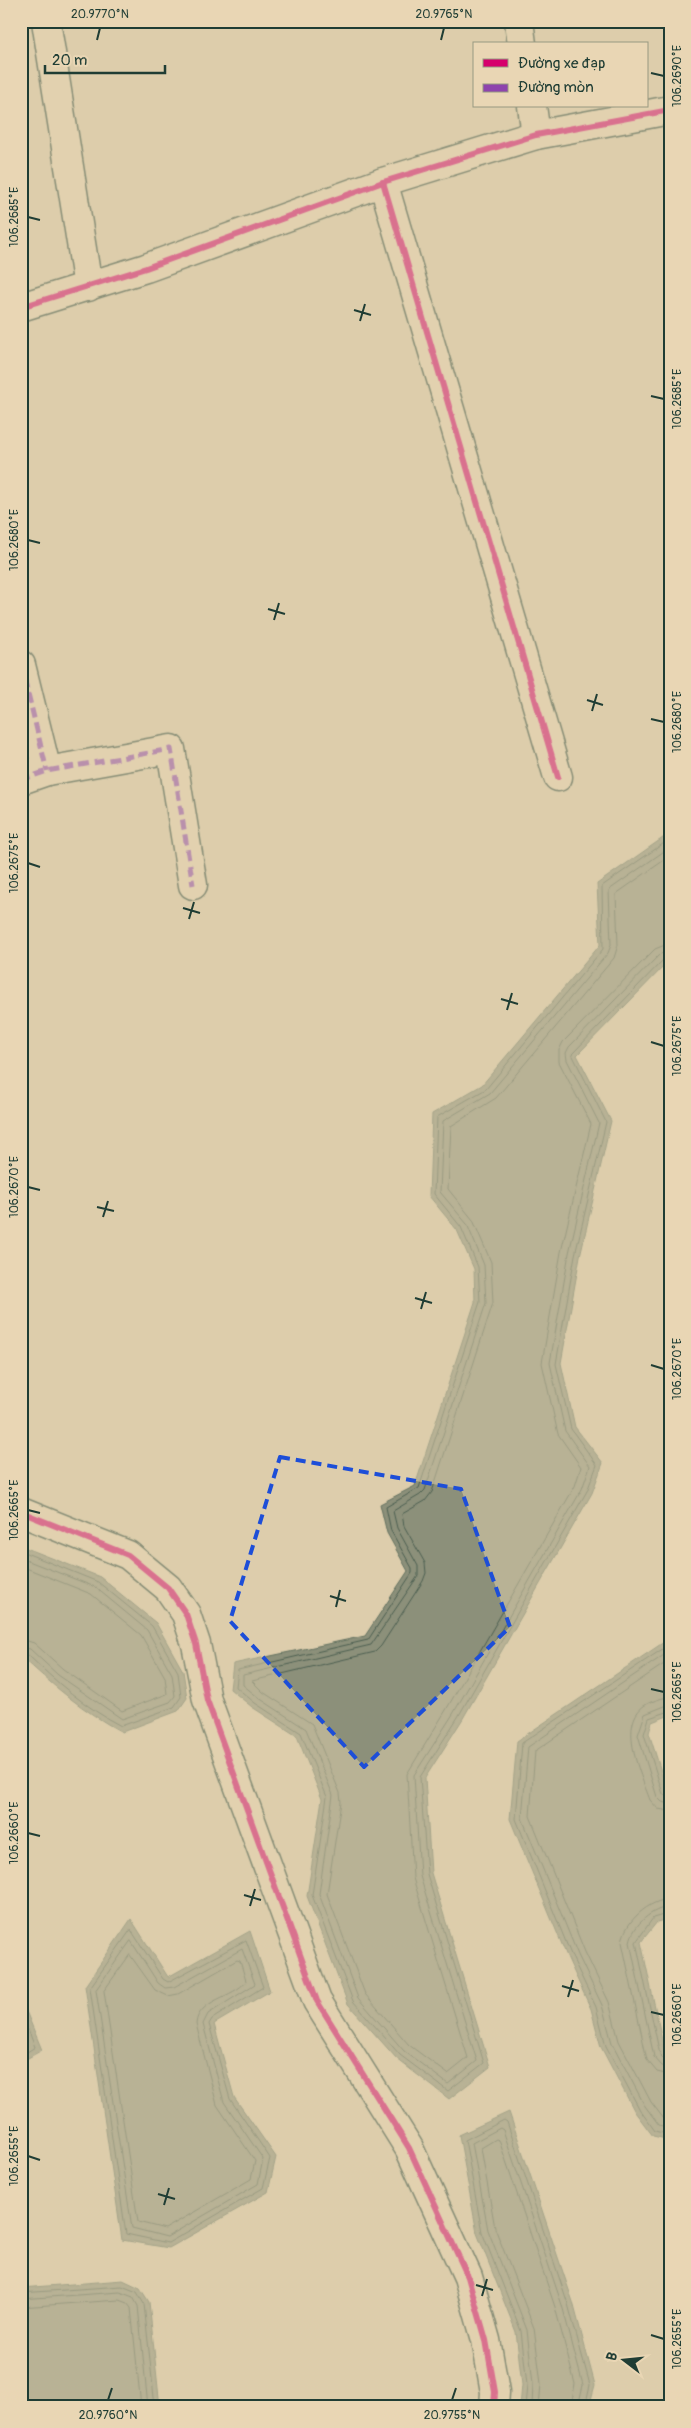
<svg xmlns="http://www.w3.org/2000/svg" width="691" height="2428" font-family="Pangolin,sans-serif">
<rect width="100%" height="100%" fill="#ddcdac"/>
<filter id="ink" filterUnits="userSpaceOnUse"><feTurbulence type="fractalNoise" baseFrequency=".02" numOctaves="2"/><feDisplacementMap in="SourceGraphic" scale="10" xChannelSelector="R" yChannelSelector="G"/><feConvolveMatrix kernelMatrix="1 2 1 2 8 2 1 2 1" color-interpolation-filters="sRGB"/></filter>
<g filter="url(#ink)">
<g fill="#8c907a" stroke="#606f5e">
<path d="M 670,833 L 670,960 L 577,1055 L 611,1121 L 580,1256 L 561,1363 L 575,1427 L 603,1463 L 592,1493 L 462,1720 L 425,1778 L 431,1873 L 490,2067 L 449,2099 L 397,2059 L 348,2004 L 307,1896 L 322,1799 L 297,1736 L 252,1707 L 230,1689 L 233,1664 L 365,1636 L 408,1571 L 387,1533 L 380,1504 L 415,1486 L 475,1302 L 474,1269 L 457,1230 L 429,1196 L 432,1114 L 482,1085 L 600,945 L 597,884 Z"/>
<path d="M 21,1546 L 100,1577 L 156,1623 L 183,1671 L 187,1698 L 178,1711 L 122,1732 C 84,1712 52,1685 21,1656 Z"/>
<path d="M 670,1638 L 670,1715 L 652,1722 L 649,1733 L 670,1800 L 670,1918 L 657,1922 L 641,1942 L 665,2054 L 670,2058 L 670,2140 L 653,2136 L 635,2112 L 601,2047 L 591,2009 L 568,1959 L 510,1819 L 517,1741 Z"/>
<path d="M 131,1919 L 168,1977 L 250,1931 L 270,1991 L 214,2024 L 234,2097 L 276,2157 L 268,2192 L 169,2248 L 122,2240 L 85,1986 Z"/>
<path d="M 21,1999 L 42,2050 L 21,2062 Z"/>
<path d="M 509,2112 L 573,2302 L 595,2385 L 589,2407 L 520,2407 L 522,2385 L 516,2332 L 477,2233 L 459,2135 Z"/>
<path d="M 123,2280 L 140,2288 L 149,2302 L 160,2407 L 21,2407 L 21,2288 Z"/>
</g>
<g fill="none" stroke-linecap="round" stroke-linejoin="round">
<g stroke="#4b5e50" stroke-width="1">
<path d="M 670,839 L 602,886 L 603,949 L 486,1089 L 437,1117 L 434,1194 L 461,1227 L 478,1267 L 480,1302 L 419,1488 L 386,1507 L 391,1531 L 412,1568 L 412,1573 L 368,1640 L 238,1670 L 236,1687 L 255,1703 L 301,1733 L 327,1797 L 312,1895 L 353,2001 L 400,2055 L 448,2091 L 484,2063 L 427,1874 L 420,1777 L 458,1717 L 587,1491 L 597,1465 L 571,1429 L 556,1364 L 575,1255 L 606,1122 L 572,1054 L 664,959 L 670,957"/>
<path d="M 670,847 L 609,890 L 611,945 L 608,953 L 490,1093 L 443,1121 L 440,1192 L 467,1224 L 484,1265 L 486,1303 L 425,1490 L 420,1495 L 393,1511 L 397,1528 L 418,1566 L 418,1576 L 371,1645 L 243,1675 L 243,1685 L 259,1698 L 306,1729 L 333,1795 L 319,1894 L 358,1998 L 404,2051 L 448,2084 L 477,2061 L 420,1876 L 414,1775 L 453,1714 L 582,1489 L 590,1466 L 565,1431 L 550,1363 L 569,1253 L 599,1123 L 567,1060 L 566,1053 L 569,1047 L 660,954 L 670,951"/>
<path d="M 670,856 L 616,894 L 618,945 L 614,958 L 496,1098 L 451,1126 L 448,1189 L 473,1220 L 491,1262 L 493,1303 L 432,1492 L 425,1501 L 402,1514 L 404,1526 L 425,1563 L 426,1573 L 423,1581 L 381,1646 L 375,1652 L 252,1681 L 263,1692 L 312,1724 L 340,1793 L 341,1802 L 327,1894 L 365,1994 L 409,2045 L 448,2074 L 468,2058 L 413,1878 L 407,1774 L 446,1710 L 575,1486 L 581,1467 L 558,1434 L 542,1363 L 561,1252 L 591,1124 L 559,1062 L 559,1050 L 563,1042 L 655,949 L 670,943"/>
<path d="M 21,1551 L 98,1582 L 152,1626 L 178,1672 L 181,1697 L 174,1707 L 121,1726 C 86,1708 55,1681 27,1654 L 21,1653"/>
<path d="M 21,1558 L 95,1587 L 147,1630 L 172,1674 L 175,1696 L 170,1702 L 122,1719 L 58,1675 L 30,1649 L 21,1647"/>
<path d="M 21,1566 L 91,1594 L 141,1635 L 165,1677 L 167,1694 L 122,1711 L 63,1669 L 34,1643 L 21,1639"/>
<path d="M 670,1644 L 522,1743 L 516,1819 L 572,1957 L 596,2007 L 606,2046 L 640,2110 L 655,2131 L 670,2135"/>
<path d="M 670,1651 L 528,1747 L 522,1818 L 578,1955 L 602,2005 L 612,2043 L 645,2106 L 659,2125 L 670,2128"/>
<path d="M 670,1660 L 535,1751 L 530,1816 L 585,1952 L 609,2002 L 619,2041 L 651,2102 L 664,2119 L 670,2121"/>
<path d="M 670,1697 C 663,1697 657,1700 651,1702 C 614,1717 640,1773 650,1800 L 658,1809 L 670,1811"/>
<path d="M 670,1704 L 645,1714 L 638,1735 L 657,1797 L 662,1802 L 670,1804"/>
<path d="M 670,1711 L 649,1718 L 644,1734 L 663,1794 L 670,1797"/>
<path d="M 670,1899 C 649,1900 625,1921 622,1942 L 647,2060 L 657,2072 L 670,2075"/>
<path d="M 670,1907 C 652,1908 633,1925 630,1942 L 654,2057 L 662,2066 L 670,2068"/>
<path d="M 670,1913 L 653,1918 L 636,1942 L 660,2055 L 665,2060 L 670,2062"/>
<path d="M 131,1930 L 163,1979 L 168,1982 L 246,1940 L 263,1987 L 212,2019 L 209,2024 L 230,2099 L 270,2158 L 263,2188 L 168,2243 L 126,2234 L 90,1988 Z"/>
<path d="M 131,1941 L 158,1983 L 165,1988 L 174,1987 L 242,1949 L 255,1984 L 208,2014 L 203,2024 L 224,2102 L 263,2159 L 258,2184 L 167,2237 L 132,2228 L 96,1990 Z"/>
<path d="M 130,1955 L 155,1990 L 168,1996 L 178,1994 L 237,1960 L 240,1961 L 246,1981 C 234,1998 198,1999 196,2024 L 217,2105 L 255,2161 L 251,2179 L 165,2229 L 138,2222 L 104,1991 Z"/>
<path d="M 21,2012 L 35,2047 L 21,2056"/>
<path d="M 21,2293 L 122,2286 L 137,2292 L 144,2304 L 155,2407"/>
<path d="M 21,2299 L 120,2292 L 133,2297 L 138,2306 L 148,2407"/>
<path d="M 21,2307 L 119,2300 L 127,2303 L 131,2308 L 141,2407"/>
<path d="M 525,2407 L 527,2385 L 521,2331 L 482,2232 L 465,2140 L 504,2120 L 507,2122 L 568,2304 L 590,2385 L 585,2407"/>
<path d="M 532,2407 L 533,2384 L 527,2330 L 488,2230 L 472,2143 L 500,2128 L 503,2130 L 562,2305 L 583,2385 L 578,2407"/>
<path d="M 539,2407 L 541,2384 L 534,2328 L 495,2228 L 481,2148 L 496,2139 L 499,2140 L 555,2307 L 575,2384 L 571,2407"/>
</g>
<defs>
<g id="minor">
<path d="M 46,21 L 88,287"/>
<path d="M 519,21 L 522,44"/>
<path d="M 532,106 L 536,135"/>
<path d="M 383,182 L 558,777"/>
<path d="M 21,307 L 146,268 L 383,182 L 536,135 L 670,110"/>
<path d="M 21,665 L 47,771"/>
<path d="M 21,780 L 47,771 L 171,749 L 193,885"/>
<path d="M 21,1512 L 128,1555 L 168,1588 L 186,1614 L 196,1644 L 207,1700 L 317,2001 L 409,2148 L 468,2277 L 486,2340 L 495,2392 L 494,2407"/>
</g>
</defs>
<use href="#minor" stroke="#1f3d34" stroke-width="31"/>
<use href="#minor" stroke="#e9d6b4" stroke-width="28"/>
<g stroke="#8e44ad" stroke-width="5" stroke-dasharray="10 5" stroke-linecap="butt">
<path d="M 21,665 L 47,771"/>
<path d="M 21,780 L 47,771 L 171,749 L 193,885"/>
</g>
<defs>
<g id="cycleway">
<path d="M 383,182 L 558,777"/>
<path d="M 21,307 L 146,268 L 383,182 L 536,135 L 670,110"/>
<path d="M 21,1512 L 128,1555 L 168,1588 L 186,1614 L 196,1644 L 207,1700 L 317,2001 L 409,2148 L 468,2277 L 486,2340 L 495,2392 L 494,2407"/>
</g>
</defs>
<use href="#cycleway" stroke="#e9d6b4" stroke-width="9"/>
<use href="#cycleway" stroke="#d6006c" stroke-width="6"/>
</g>
</g>
<path d="M0 0H691V2428H0ZM 280,1457 L 461,1489 L 510,1627 L 364,1767 L 230,1621 Z" fill="#ddcdac" fill-opacity=".55" fill-rule="evenodd"/>
<path fill="none" stroke="#1d4ed8" stroke-width="4" stroke-dasharray="10 6" stroke-linejoin="round" d="M 280,1457 L 461,1489 L 510,1627 L 364,1767 L 230,1621 Z"/>
<path fill="none" stroke="#1f3d34" stroke-width="2" d="M 97,40 L 100,28M 441,40 L 444,28M 651,73 L 664,76M 28,217 L 40,220M 354,310 L 371,315M 360,321 L 365,304M 651,396 L 664,399M 28,540 L 40,543M 268,609 L 285,614M 274,620 L 279,603M 587,700 L 603,705M 592,711 L 597,694M 651,719 L 664,722M 28,863 L 40,867M 183,908 L 200,913M 189,919 L 194,902M 501,999 L 518,1004M 507,1010 L 512,993M 651,1042 L 664,1046M 28,1187 L 40,1190M 97,1207 L 114,1211M 103,1217 L 108,1201M 415,1298 L 432,1303M 421,1309 L 426,1292M 651,1365 L 664,1369M 28,1510 L 40,1513M 330,1596 L 346,1601M 336,1607 L 340,1590M 651,1689 L 664,1692M 28,1833 L 40,1836M 244,1895 L 261,1900M 250,1906 L 255,1889M 562,1986 L 579,1991M 568,1997 L 573,1980M 651,2012 L 664,2015M 28,2156 L 40,2160M 158,2194 L 175,2199M 164,2205 L 169,2188M 476,2285 L 493,2290M 482,2296 L 487,2279M 651,2335 L 664,2339M 108,2400 L 112,2388M 452,2400 L 456,2388"/>
<rect width="691" height="2428" fill="none" stroke="#e9d6b4" stroke-width="55"/>
<rect x="473" y="42" width="175" height="65" fill="#e9d6b4" stroke="#989981"/>
<rect x="483" y="59" width="25" height="8" fill="#d6006c" stroke="#989981"/>
<text x="518" y="68" font-size="15" fill="#1f3d34">Đường xe đạp</text>
<rect x="483" y="84" width="25" height="8" fill="#8e44ad" stroke="#989981"/>
<text x="518" y="92" font-size="15" fill="#1f3d34">Đường mòn</text>
<g transform="translate(624 2360) rotate(286)" stroke="#e9d6b4" stroke-width="4" paint-order="stroke">
<path d="M0-4L9 19L0 12L-9 19Z" fill="#1f3d34"/>
<text y="-8" font-size="14" font-weight="bold" text-anchor="middle" fill="#1f3d34">B</text>
</g>
<path d="M45 65v8h120v-8" fill="none" stroke="#1f3d34" stroke-width="2.5"/>
<text x="52" y="65" font-size="15" fill="#1f3d34" stroke="#e9d6b4" stroke-width="4" paint-order="stroke">20 m</text>
<rect x="28" y="28" width="636" height="2372" fill="none" stroke="#1f3d34" stroke-width="2"/>
<g font-size="12" text-anchor="middle" fill="#1f3d34">
<text x="100" y="18">20.9770°N</text>
<text x="444" y="18">20.9765°N</text>
<text transform="translate(677 76) rotate(-90)" y="4">106.2690°E</text>
<text transform="translate(14 217) rotate(-90)" y="4">106.2685°E</text>
<text transform="translate(677 399) rotate(-90)" y="4">106.2685°E</text>
<text transform="translate(14 540) rotate(-90)" y="4">106.2680°E</text>
<text transform="translate(677 722) rotate(-90)" y="4">106.2680°E</text>
<text transform="translate(14 863) rotate(-90)" y="4">106.2675°E</text>
<text transform="translate(677 1046) rotate(-90)" y="4">106.2675°E</text>
<text transform="translate(14 1187) rotate(-90)" y="4">106.2670°E</text>
<text transform="translate(677 1369) rotate(-90)" y="4">106.2670°E</text>
<text transform="translate(14 1510) rotate(-90)" y="4">106.2665°E</text>
<text transform="translate(677 1692) rotate(-90)" y="4">106.2665°E</text>
<text transform="translate(14 1833) rotate(-90)" y="4">106.2660°E</text>
<text transform="translate(677 2015) rotate(-90)" y="4">106.2660°E</text>
<text transform="translate(14 2156) rotate(-90)" y="4">106.2655°E</text>
<text transform="translate(677 2339) rotate(-90)" y="4">106.2655°E</text>
<text x="108" y="2419">20.9760°N</text>
<text x="452" y="2419">20.9755°N</text>
</g>
</svg>
